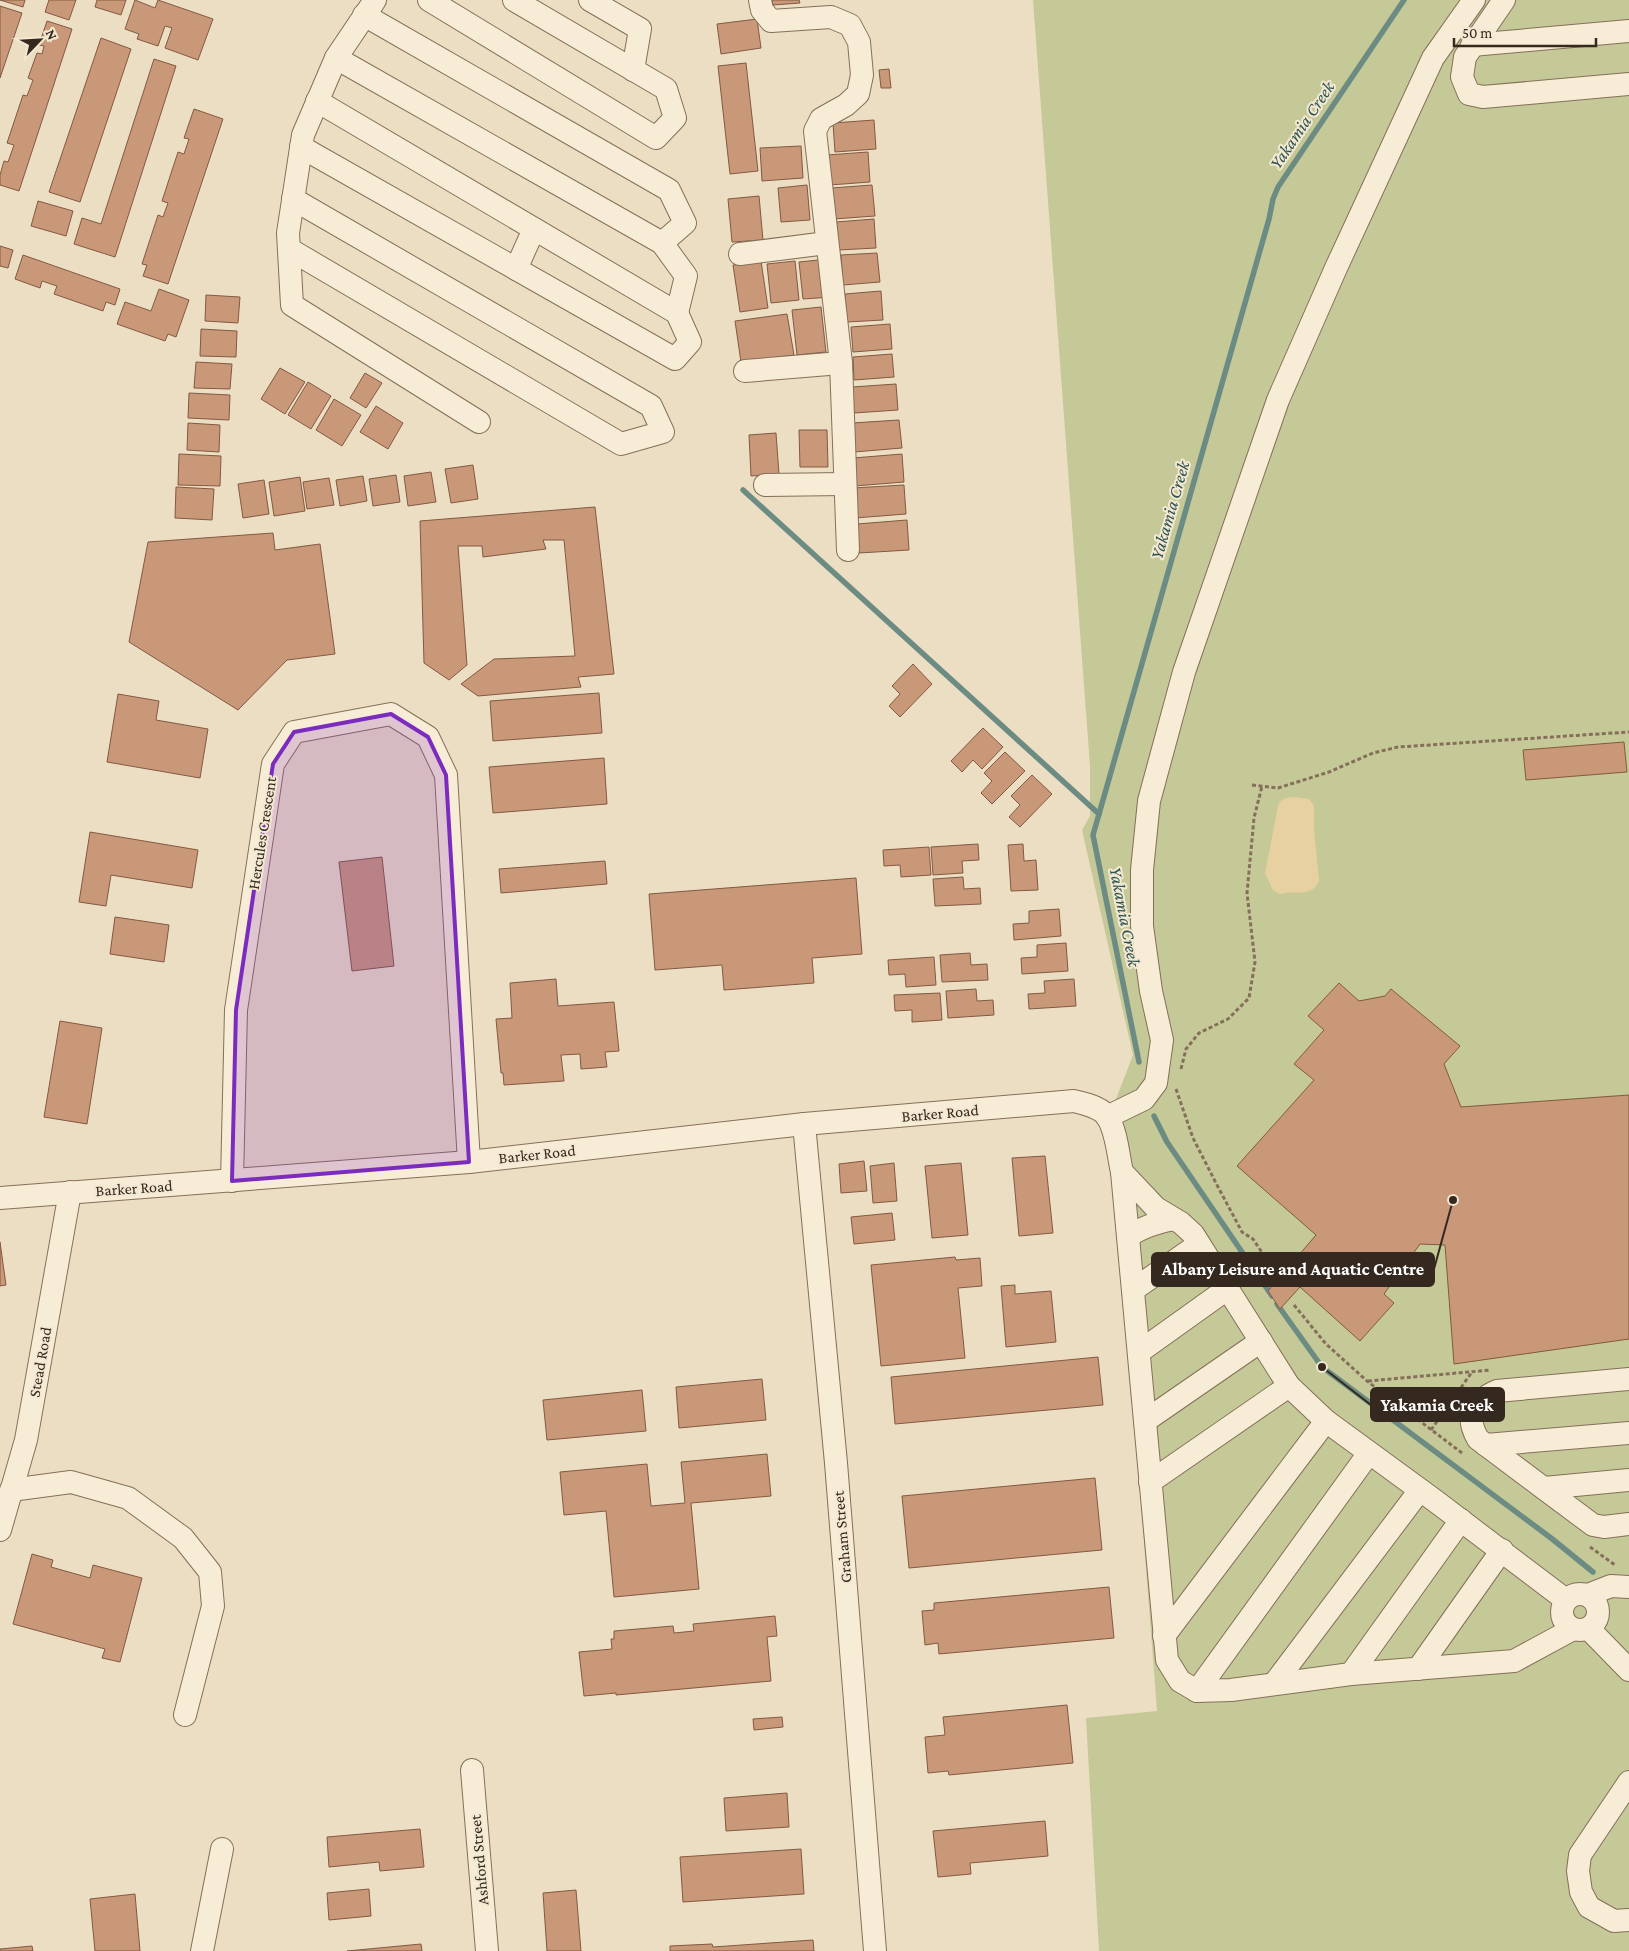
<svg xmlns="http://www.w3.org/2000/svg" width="1629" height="1951" font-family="'Crimson Pro',serif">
<rect width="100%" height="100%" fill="#ecdec2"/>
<path fill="#c5c997" d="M 1033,0 L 1629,0 L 1629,1951 L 1099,1951 L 1086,1718 L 1157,1711 L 1111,1112 L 1133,1055 L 1082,830 L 1090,816 L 1090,766 Z"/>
<path fill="#e7d1a0" d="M 1294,797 L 1309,799 L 1314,806 L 1314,828 L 1319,881 C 1310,899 1297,889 1280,894 L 1273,890 L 1265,873 L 1278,806 C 1281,798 1286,798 1294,797 Z"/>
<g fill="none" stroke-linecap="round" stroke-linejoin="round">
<g stroke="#6c8c83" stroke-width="5.5">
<path d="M 743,490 L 1099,814"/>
<path d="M 1139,1062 L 1093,835 L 1269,219 L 1273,199 L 1278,187 L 1404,0"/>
<path d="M 1154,1116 L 1167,1142 L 1272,1296"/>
<path d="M 1277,1304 L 1322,1367 L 1551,1538 L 1593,1572"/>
</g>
</g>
<g fill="#c89879" stroke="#835941">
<path d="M 0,0 L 25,0 L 23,7 Z"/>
<path d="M 49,0 L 76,0 L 69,20 L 45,12 Z"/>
<path d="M 97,0 L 126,0 L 121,15 L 95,7 Z"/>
<path d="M 135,0 L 155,8 L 158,0 L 213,19 L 198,60 L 165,48 L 172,28 L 165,26 L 158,46 L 137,39 L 139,34 L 125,29 Z"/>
<path d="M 772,0 L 799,0 L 800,3 L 773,5 Z"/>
<path d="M 0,6 L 22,13 L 0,78 Z"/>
<path d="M 757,19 L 761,48 L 721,54 L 717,24 Z"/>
<path d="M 47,21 L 72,29 L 19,191 L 0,185 L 0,175 L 4,161 L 8,162 L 14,145 L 7,143 L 23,95 L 27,96 L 33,80 L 28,78 L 37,53 L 42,54 L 44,46 L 39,45 Z"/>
<path d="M 101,38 L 131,49 L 80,202 L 49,192 Z"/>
<path d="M 154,59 L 176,66 L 115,257 L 74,244 L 82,218 L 101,224 Z"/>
<path d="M 746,63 L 758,171 L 730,174 L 718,66 Z"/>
<path d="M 889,69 L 891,88 L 881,88 L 879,70 Z"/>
<path d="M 194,109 L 223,119 L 168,284 L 143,276 L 147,265 L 142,264 L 158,215 L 163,217 L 168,203 L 162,201 L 178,152 L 184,154 L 189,139 L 184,138 Z"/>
<path d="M 874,120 L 876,149 L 835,152 L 833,123 Z"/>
<path d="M 801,146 L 803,178 L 762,181 L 760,148 Z"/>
<path d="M 868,152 L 870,182 L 830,185 L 827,155 Z"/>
<path d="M 807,185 L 810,220 L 781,222 L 778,188 Z"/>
<path d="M 872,185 L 875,216 L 834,219 L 832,188 Z"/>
<path d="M 759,196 L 763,240 L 732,242 L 728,199 Z"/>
<path d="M 38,201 L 73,211 L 66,236 L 31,226 Z"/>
<path d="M 874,219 L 876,248 L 838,250 L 836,222 Z"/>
<path d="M 0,246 L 13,250 L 8,268 L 0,266 Z"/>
<path d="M 877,253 L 880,282 L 843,285 L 841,255 Z"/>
<path d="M 23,255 L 120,289 L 115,305 L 106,302 L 103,311 L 54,294 L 57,286 L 42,281 L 40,288 L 15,279 Z"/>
<path d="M 828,259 L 832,297 L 803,299 L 799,262 Z"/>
<path d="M 761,261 L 768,308 L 740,312 L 733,265 Z"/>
<path d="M 795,261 L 799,300 L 771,303 L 767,264 Z"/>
<path d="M 159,289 L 189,300 L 176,337 L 168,334 L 165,341 L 117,324 L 125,302 L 151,311 Z"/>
<path d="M 881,291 L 883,320 L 847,322 L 845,294 Z"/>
<path d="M 206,295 L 240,297 L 238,323 L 205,321 Z"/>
<path d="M 821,307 L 826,352 L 797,355 L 792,310 Z"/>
<path d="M 787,314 L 794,355 L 741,362 L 735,321 Z"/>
<path d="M 890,324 L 892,349 L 853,352 L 851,327 Z"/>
<path d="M 201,329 L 237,331 L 236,357 L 200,356 Z"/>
<path d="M 892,354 L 894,377 L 854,380 L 853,357 Z"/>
<path d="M 196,362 L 232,364 L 230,389 L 194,388 Z"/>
<path d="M 280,368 L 305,382 L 285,414 L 261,399 Z"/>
<path d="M 365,373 L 382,383 L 366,408 L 350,398 Z"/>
<path d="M 308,382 L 331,396 L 311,429 L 288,415 Z"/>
<path d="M 896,384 L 898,410 L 854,413 L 852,387 Z"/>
<path d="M 189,393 L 230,395 L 229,420 L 188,418 Z"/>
<path d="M 334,399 L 361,415 L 342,446 L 316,430 Z"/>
<path d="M 376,406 L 403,423 L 388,449 L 360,432 Z"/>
<path d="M 899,420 L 902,448 L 854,452 L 852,423 Z"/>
<path d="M 188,423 L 220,425 L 219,452 L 187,450 Z"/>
<path d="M 799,430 L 827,430 L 828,467 L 800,467 Z"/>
<path d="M 776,433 L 779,474 L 751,476 L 749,435 Z"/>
<path d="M 179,454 L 221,456 L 220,486 L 178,485 Z"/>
<path d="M 902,454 L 904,482 L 855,486 L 853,458 Z"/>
<path d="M 473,465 L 478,499 L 451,503 L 445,469 Z"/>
<path d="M 431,472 L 436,502 L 408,506 L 404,476 Z"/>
<path d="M 396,475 L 400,502 L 373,506 L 369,479 Z"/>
<path d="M 363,476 L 367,501 L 340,506 L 336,480 Z"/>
<path d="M 300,477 L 305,511 L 274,516 L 269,482 Z"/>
<path d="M 329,478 L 334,505 L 307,509 L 303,482 Z"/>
<path d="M 264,480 L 269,514 L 243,518 L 238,484 Z"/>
<path d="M 904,485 L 906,514 L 855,518 L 853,488 Z"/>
<path d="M 176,487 L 214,489 L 212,520 L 175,518 Z"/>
<path d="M 595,507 L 614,674 L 578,677 L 581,687 L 478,696 L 461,684 L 494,659 L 575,656 L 564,540 L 543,540 L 546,549 L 483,557 L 482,546 L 458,546 L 467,665 L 449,680 L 424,663 L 420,521 Z"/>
<path d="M 907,520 L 909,550 L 859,553 L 857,524 Z"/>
<path d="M 273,533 L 275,550 L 320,544 L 335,654 L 287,660 L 238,710 L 129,642 L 148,542 Z"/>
<path d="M 913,664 L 932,684 L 900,717 L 889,706 L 900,694 L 892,686 Z"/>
<path d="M 599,693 L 602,733 L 493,741 L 490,701 Z"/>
<path d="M 118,694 L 159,701 L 156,720 L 208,729 L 200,778 L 107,762 Z"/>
<path d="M 983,728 L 1003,747 L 982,769 L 973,760 L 962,772 L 951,761 Z"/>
<path d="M 1624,742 L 1627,772 L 1526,780 L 1523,750 Z"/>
<path d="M 1005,752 L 1025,771 L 992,804 L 981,793 L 992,781 L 984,773 Z"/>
<path d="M 604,758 L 607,804 L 493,813 L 489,767 Z"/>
<path d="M 1032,775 L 1052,794 L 1020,827 L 1009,817 L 1020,805 L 1011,796 Z"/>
<path d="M 90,832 L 198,850 L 192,888 L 111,875 L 106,906 L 79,902 Z"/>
<path d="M 978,844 L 979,860 L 962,861 L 963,873 L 933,875 L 931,847 Z"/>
<path d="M 1023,844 L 1024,861 L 1036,860 L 1038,890 L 1011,891 L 1008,845 Z"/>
<path d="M 929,847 L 931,875 L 901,877 L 900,865 L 884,866 L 883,850 Z"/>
<path d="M 382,857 L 394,966 L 352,971 L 339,862 Z"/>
<path d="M 605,861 L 607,884 L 501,893 L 499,869 Z"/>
<path d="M 963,877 L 964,889 L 980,888 L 981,904 L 935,906 L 933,879 Z"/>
<path d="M 856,878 L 862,954 L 812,958 L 814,983 L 724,990 L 722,965 L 655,970 L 649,894 Z"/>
<path d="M 1059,909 L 1061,936 L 1014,940 L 1013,924 L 1029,923 L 1029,911 Z"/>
<path d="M 115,917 L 169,925 L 164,962 L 110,954 Z"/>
<path d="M 1066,943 L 1068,971 L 1022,974 L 1021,958 L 1037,957 L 1037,945 Z"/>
<path d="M 970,953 L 971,965 L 987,964 L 988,980 L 942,982 L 940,955 Z"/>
<path d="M 934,957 L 936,985 L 906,987 L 905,974 L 889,975 L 888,960 Z"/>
<path d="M 556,979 L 558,1006 L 614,1002 L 619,1051 L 605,1052 L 607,1067 L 581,1069 L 580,1054 L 561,1055 L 564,1081 L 504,1085 L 503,1073 L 501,1073 L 496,1019 L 512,1018 L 510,983 Z"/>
<path d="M 1074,979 L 1076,1006 L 1029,1009 L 1028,994 L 1045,993 L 1044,981 Z"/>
<path d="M 1339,983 L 1359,1001 L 1385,996 L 1391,989 L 1460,1046 L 1444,1064 L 1461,1107 L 1629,1095 L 1629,1339 L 1454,1364 L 1445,1245 L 1420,1244 L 1384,1294 L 1394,1303 L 1360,1341 L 1300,1287 L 1280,1309 L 1268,1291 L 1316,1235 L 1237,1166 L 1314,1080 L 1294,1064 L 1324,1030 L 1308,1016 Z"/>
<path d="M 976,989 L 977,1001 L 993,1000 L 994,1015 L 948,1018 L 946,991 Z"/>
<path d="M 940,993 L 942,1020 L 912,1022 L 912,1010 L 895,1011 L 894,995 Z"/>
<path d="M 60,1021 L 102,1028 L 87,1124 L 44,1117 Z"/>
<path d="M 1045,1156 L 1053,1233 L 1019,1236 L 1012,1158 Z"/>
<path d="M 864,1161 L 867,1191 L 841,1193 L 839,1164 Z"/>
<path d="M 894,1163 L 897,1201 L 873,1203 L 870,1166 Z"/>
<path d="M 961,1163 L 968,1235 L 932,1238 L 925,1166 Z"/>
<path d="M 892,1213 L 895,1240 L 854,1244 L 851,1217 Z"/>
<path d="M 0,1242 L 6,1285 L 0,1286 Z"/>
<path d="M 955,1257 L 956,1260 L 980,1258 L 982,1286 L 958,1288 L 965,1358 L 881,1366 L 871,1265 Z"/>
<path d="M 1015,1285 L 1015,1294 L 1051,1291 L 1056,1342 L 1006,1347 L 1001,1286 Z"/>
<path d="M 1098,1357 L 1103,1405 L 895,1424 L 891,1377 Z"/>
<path d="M 762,1379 L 766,1420 L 679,1428 L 676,1387 Z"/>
<path d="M 642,1390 L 646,1431 L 547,1440 L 543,1400 Z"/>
<path d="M 767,1454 L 771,1496 L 691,1503 L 699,1589 L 614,1597 L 606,1511 L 564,1515 L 560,1472 L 647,1464 L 651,1506 L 685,1503 L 681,1462 Z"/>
<path d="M 1095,1478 L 1102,1550 L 909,1568 L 902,1496 Z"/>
<path d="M 32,1554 L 53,1560 L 51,1567 L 90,1578 L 93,1565 L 142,1578 L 120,1662 L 102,1658 L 105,1649 L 13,1624 Z"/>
<path d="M 1109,1587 L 1114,1638 L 939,1654 L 938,1643 L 925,1645 L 922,1611 L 934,1610 L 934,1603 Z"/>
<path d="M 775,1616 L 777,1636 L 767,1637 L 771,1681 L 616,1695 L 616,1693 L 584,1696 L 579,1652 L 612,1649 L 611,1639 L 614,1639 L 614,1631 L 673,1626 L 674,1633 L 694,1631 L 693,1624 Z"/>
<path d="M 1067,1705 L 1073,1763 L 949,1775 L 948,1771 L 928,1773 L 925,1737 L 945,1735 L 943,1717 Z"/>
<path d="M 782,1717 L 783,1727 L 754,1730 L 753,1719 Z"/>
<path d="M 787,1793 L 789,1827 L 726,1831 L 724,1798 Z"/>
<path d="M 1045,1821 L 1048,1856 L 970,1863 L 971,1874 L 938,1877 L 933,1831 Z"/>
<path d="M 420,1829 L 424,1867 L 380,1871 L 379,1862 L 329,1867 L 327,1837 Z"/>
<path d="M 801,1849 L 804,1894 L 683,1902 L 680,1857 Z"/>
<path d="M 369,1889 L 371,1916 L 329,1920 L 327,1893 Z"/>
<path d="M 576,1890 L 581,1951 L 547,1951 L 543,1893 Z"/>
<path d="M 135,1894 L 140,1951 L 95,1951 L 90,1899 Z"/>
<path d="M 813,1940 L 814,1951 L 670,1951 L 670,1946 L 712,1944 L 713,1947 Z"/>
<path d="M 421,1944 L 422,1951 L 347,1951 Z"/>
<path d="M 32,1946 L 33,1951 L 0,1951 L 0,1949 Z"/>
</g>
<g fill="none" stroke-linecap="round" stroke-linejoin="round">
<defs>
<g id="minor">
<path d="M 375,0 L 336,58 L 303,135 L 288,233 L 292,305 L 479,422"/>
<path d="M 429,0 L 656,138 L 675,118 L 666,89 L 514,0"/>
<path d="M 590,0 L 640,29 L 633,70"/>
<path d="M 760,0 L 762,10 L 771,21 L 831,17 L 850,25 L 859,42 L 862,75 L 858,94 L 846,105 L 821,119 L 815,131 L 841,363 L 848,550"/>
<path d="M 1504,0 L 1465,57 L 1462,77 L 1469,94 L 1483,97 L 1629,84"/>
<path d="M 364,15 L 669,190 L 685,223 L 662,243"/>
<path d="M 1472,45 L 1629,31"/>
<path d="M 336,58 L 662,243 L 686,276 L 677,313"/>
<path d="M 301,147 L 675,359 L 690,342 L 677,313 L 317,101"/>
<path d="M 289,249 L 621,444 L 663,432 L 651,406 L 293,199"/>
<path d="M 740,254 L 827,243"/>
<path d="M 516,269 L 534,229"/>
<path d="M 745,371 L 841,363"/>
<path d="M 765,485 L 845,484"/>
<path d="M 1107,1117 L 1144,1099 L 1156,1083 L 1162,1040 L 1151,991 L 1142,926 L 1142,870 L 1149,801 L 1184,672 L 1278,400 L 1336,268 L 1433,58 L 1474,0"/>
<path d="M 804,1124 L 836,1463 L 875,1951"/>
<path d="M 1122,1172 L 1156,1208 L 1181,1223 L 1193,1234 L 1289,1386 L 1326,1421 L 1434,1500 L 1566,1600"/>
<path d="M 232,1181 L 236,1010 L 273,764 L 294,732 L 391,714 L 428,737 L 446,775 L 469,1162"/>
<path d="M 0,1198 L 469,1162 L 804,1124 L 1074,1101 C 1085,1104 1102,1107 1108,1118 C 1117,1133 1118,1155 1122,1172 L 1167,1660 L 1180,1681 L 1197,1691 L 1231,1690 L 1351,1674 L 1514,1661 L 1573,1629"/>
<path d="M 1128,1236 C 1143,1227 1157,1222 1174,1219"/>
<path d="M 1133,1290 L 1199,1244"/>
<path d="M 1139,1352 L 1227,1289"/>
<path d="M 1629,1379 L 1497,1391 C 1474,1401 1464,1415 1478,1439 L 1593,1525 L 1604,1527 L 1629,1524"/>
<path d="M 1145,1421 L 1261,1341"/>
<path d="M 1486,1445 L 1629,1433"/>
<path d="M 1150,1482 L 1289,1386"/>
<path d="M 1544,1488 L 1629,1480"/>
<path d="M 11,1490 L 71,1482 L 128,1498 L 183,1538 L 210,1572 L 213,1606 L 185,1715"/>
<path d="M 0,1530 L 26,1440 L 70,1192"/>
<circle cx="1580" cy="1612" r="18"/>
<path d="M 1588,1595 L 1611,1586 L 1629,1587"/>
<path d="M 1589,1629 L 1629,1670"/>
<path d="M 1164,1636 L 1326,1421"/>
<path d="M 1418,1669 L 1502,1550"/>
<path d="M 1351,1674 L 1461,1520"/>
<path d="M 1274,1684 L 1420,1490"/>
<path d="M 1197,1691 L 1369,1453"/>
<path d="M 472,1770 L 487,1951"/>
<path d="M 1629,1782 L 1580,1855 L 1578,1871 L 1581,1892 L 1589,1907 L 1614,1921 L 1629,1920"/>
<path d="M 202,1951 L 222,1849"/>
</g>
</defs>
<use href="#minor" stroke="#856f5a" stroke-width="24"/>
<g stroke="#856f5a" stroke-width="3" stroke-dasharray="4 2.5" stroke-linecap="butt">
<path d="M 1252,785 L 1278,788 L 1329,772 L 1373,753 L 1398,747 L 1629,732"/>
<path d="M 1181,1069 L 1186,1049 L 1199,1033 L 1228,1019 L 1249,998 L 1255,962 L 1247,893 L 1254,818 L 1262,786"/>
<path d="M 1176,1089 L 1193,1138 L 1217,1185 L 1242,1232 L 1253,1239 L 1271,1266 L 1278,1284"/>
<path d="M 1294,1305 L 1326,1344 L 1367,1381 L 1462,1453"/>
<path d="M 1368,1381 L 1491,1370"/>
<path d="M 1431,1430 L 1472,1372"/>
<path d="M 1590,1547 L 1615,1565"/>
</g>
<use href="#minor" stroke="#f7ecd5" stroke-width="22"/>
</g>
<path fill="#7b2cbf" fill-opacity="0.2" stroke="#7b2cbf" stroke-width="4" stroke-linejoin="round" d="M 391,714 L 428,737 L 446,775 L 469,1162 L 232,1181 L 236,1010 L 273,764 L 294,732 Z"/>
<g text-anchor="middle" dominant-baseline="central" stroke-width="4" stroke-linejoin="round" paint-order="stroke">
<g font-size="16" fill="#35281e" stroke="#f3e8d1">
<text transform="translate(262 833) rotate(-81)">Hercules Crescent</text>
<text transform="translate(940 1113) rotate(-5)">Barker Road</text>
<text transform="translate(537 1154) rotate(-6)">Barker Road</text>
<text transform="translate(134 1188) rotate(-4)">Barker Road</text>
<text transform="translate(40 1362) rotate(-80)">Stead Road</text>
<text transform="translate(842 1537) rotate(-95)">Graham Street</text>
<text transform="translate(479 1860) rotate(-95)">Ashford Street</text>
</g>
<g font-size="18" font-style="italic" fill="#2d5450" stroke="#f3e8d1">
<text transform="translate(1302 125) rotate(-56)">Yakamia Creek</text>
<text transform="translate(1170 510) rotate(-74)">Yakamia Creek</text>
<text transform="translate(1125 917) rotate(79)">Yakamia Creek</text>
</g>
</g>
<path fill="none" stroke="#35281e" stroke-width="2" d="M1453 1200L1434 1269M1322 1367L1371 1405"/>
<g fill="#35281e" stroke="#f3e8d1" stroke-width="2">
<circle cx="1453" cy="1200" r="5"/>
<circle cx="1322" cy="1367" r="5"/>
</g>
<g fill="#35281e" stroke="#35281e" stroke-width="2">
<rect x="1152" y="1253" width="282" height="33" rx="5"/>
<rect x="1371" y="1388" width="133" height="33" rx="5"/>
</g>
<g font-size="18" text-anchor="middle" font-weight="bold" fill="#fff">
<text x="1293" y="1275">Albany Leisure and Aquatic Centre</text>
<text x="1437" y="1411">Yakamia Creek</text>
</g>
<g transform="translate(40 40) rotate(65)" stroke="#f3e8d1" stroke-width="4" paint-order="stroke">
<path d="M0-4L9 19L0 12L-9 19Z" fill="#35281e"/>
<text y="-8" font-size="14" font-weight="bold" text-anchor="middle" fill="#35281e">N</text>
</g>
<path d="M1454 38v8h142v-8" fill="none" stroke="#35281e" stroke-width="2.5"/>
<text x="1462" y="38" font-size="15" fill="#35281e" stroke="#f3e8d1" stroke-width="4" paint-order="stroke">50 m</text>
</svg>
